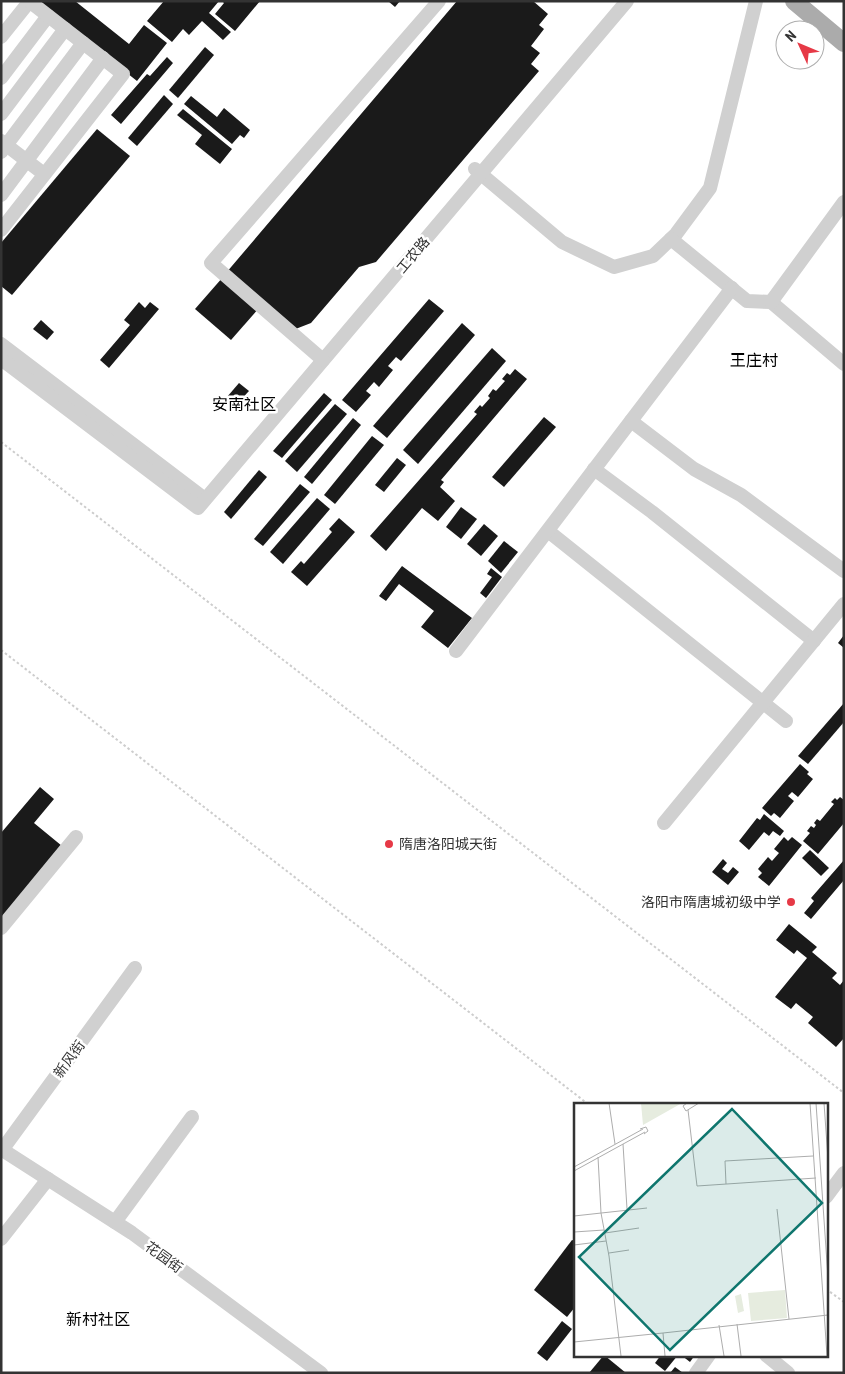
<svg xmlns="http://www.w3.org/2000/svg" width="845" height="1374" font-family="'Roboto Condensed','Noto Sans SC',sans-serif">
<rect width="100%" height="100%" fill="#fff"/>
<g fill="#1a1a1a">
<path d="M 36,1 L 75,1 L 129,44 L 144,25 L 167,43 L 137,81 Z"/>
<path d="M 164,1 L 219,1 L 209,13 L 231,32 L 223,40 L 202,21 L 189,35 L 183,29 L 172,42 L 147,21 Z"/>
<path d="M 222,1 L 260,1 L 235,31 L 215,14 L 224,3 Z"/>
<path d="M 388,1 L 400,1 L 395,7 Z"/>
<path d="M 457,1 L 533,1 L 548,14 L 539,25 L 544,29 L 531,46 L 540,53 L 531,64 L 539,71 L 376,262 L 359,267 L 311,323 L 293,330 L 226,273 Z"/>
<path d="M 205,47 L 214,55 L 178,98 L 169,90 Z"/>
<path d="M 167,57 L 173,63 L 121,124 L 111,115 L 147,74 L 150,76 Z"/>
<path d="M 164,95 L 173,104 L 137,146 L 128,138 Z"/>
<path d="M 191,96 L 217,117 L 224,108 L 250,130 L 244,138 L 240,135 L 232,144 L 184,104 Z"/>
<path d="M 183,109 L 232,149 L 220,164 L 195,144 L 202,135 L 177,115 Z"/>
<path d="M 97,129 L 130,156 L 12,295 L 1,286 L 1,243 Z"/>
<path d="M 223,277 L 259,308 L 231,340 L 195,309 Z"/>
<path d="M 429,299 L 444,311 L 401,361 L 396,357 L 388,366 L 393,370 L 379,387 L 374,382 L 366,391 L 371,395 L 356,412 L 342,400 Z"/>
<path d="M 139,302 L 145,308 L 150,302 L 159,309 L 109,368 L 100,360 L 130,325 L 124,320 Z"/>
<path d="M 41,320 L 54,332 L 47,340 L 33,329 Z"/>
<path d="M 462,323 L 475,335 L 387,438 L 373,426 Z"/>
<path d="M 492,348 L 506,361 L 418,464 L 403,450 Z"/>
<path d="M 515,369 L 527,379 L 441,480 L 444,482 L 440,487 L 455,501 L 438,521 L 422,508 L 386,551 L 370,536 L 477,414 L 474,412 L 480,405 L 482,407 L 490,398 L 488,396 L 493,389 L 496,391 L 505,381 L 502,379 L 507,373 L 510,375 Z"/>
<path d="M 239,383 L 249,391 L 236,405 L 227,397 Z"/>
<path d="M 324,393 L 332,400 L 282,458 L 273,451 Z"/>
<path d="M 335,404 L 347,414 L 297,472 L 285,461 Z"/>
<path d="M 544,417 L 556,427 L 504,487 L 492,477 Z"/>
<path d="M 353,418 L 361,425 L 312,484 L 304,477 Z"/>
<path d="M 372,436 L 384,445 L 335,504 L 324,495 Z"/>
<path d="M 397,458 L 406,465 L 384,492 L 375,485 Z"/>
<path d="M 259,470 L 267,477 L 231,519 L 224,512 Z"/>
<path d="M 300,484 L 310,492 L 263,546 L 254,539 Z"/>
<path d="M 317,498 L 330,509 L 283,564 L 270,552 Z"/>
<path d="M 461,507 L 477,519 L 461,539 L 446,527 Z"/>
<path d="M 339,518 L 355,532 L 307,586 L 291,572 L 301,561 L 304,564 L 332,532 L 329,529 Z"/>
<path d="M 484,524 L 498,536 L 481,556 L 467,544 Z"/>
<path d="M 504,541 L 518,552 L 501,573 L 488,561 Z"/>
<path d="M 402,566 L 472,618 L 448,648 L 421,627 L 434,611 L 412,594 L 399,584 L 386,601 L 379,596 Z"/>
<path d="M 491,568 L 502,577 L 486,598 L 480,593 L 492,577 L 487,574 Z"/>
<path d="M 844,635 L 844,648 L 838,643 Z"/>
<path d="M 844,703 L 844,722 L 808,764 L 798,756 Z"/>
<path d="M 800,764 L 809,772 L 807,774 L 813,779 L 798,797 L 792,792 L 788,796 L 794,801 L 780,818 L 774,813 L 771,816 L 762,808 Z"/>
<path d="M 40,787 L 54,799 L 34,823 L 62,846 L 1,918 L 1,833 Z"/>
<path d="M 840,797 L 844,800 L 844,823 L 818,854 L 803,841 L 810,833 L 807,831 L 811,826 L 814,828 L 816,825 L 814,823 L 817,819 L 820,821 L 834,804 L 831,802 L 835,798 L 837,800 Z"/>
<path d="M 764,814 L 784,831 L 780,836 L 773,831 L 769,836 L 764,832 L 749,850 L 739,841 L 757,818 L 760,820 Z"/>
<path d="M 784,837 L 788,841 L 792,837 L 802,845 L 769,886 L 758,877 L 762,873 L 758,869 L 768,857 L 772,861 L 779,853 L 774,849 Z"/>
<path d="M 810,850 L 829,868 L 821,876 L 802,858 Z"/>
<path d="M 723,859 L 727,863 L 722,869 L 728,873 L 733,867 L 739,872 L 728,885 L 712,872 Z"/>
<path d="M 844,860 L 844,880 L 811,919 L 804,913 L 814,901 L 811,898 Z"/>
<path d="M 789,924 L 817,947 L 812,952 L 837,973 L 832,978 L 840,985 L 844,980 L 844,1038 L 836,1047 L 808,1023 L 813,1017 L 796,1003 L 791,1009 L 775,997 L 807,958 L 797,950 L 794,954 L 776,940 Z"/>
<path d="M 572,1240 L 575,1241 L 575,1307 L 567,1317 L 534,1290 Z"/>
<path d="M 562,1321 L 572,1329 L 547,1361 L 537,1353 Z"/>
<path d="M 604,1355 L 626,1373 L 589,1373 Z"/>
<path d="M 661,1355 L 678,1355 L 665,1371 L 655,1363 Z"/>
<path d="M 681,1355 L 695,1355 L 690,1362 Z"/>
<path d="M 675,1367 L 683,1373 L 670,1373 Z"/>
</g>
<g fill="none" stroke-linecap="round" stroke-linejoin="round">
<g stroke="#cdcdcd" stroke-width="2" stroke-dasharray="2.5 2.5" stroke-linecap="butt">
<path d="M 1,442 L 844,1093"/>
<path d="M 1,650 L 588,1104"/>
<path d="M 826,1289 L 844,1302"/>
</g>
<g stroke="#d0d0d0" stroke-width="14">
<path d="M 1,37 L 29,2"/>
<path d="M 1,78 L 48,16"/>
<path d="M 1,114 L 65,29"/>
<path d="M 1,141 L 44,174"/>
<path d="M 1,152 L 83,43"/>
<path d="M 475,169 L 562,242 L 614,267 L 653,256 L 676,234 L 710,188 L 756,1"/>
<path d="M 1,195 L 103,58"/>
<path d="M 1,230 L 123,74 L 29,1"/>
<path d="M 671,239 L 747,301 L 771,302 L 844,364"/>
<path d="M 771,302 L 844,202"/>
<path d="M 1,344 L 205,499"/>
<path d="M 1,359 L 198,508 L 627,1"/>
<path d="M 323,360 L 211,263 L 439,1"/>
<path d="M 631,421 L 694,469 L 741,495 L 844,571"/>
<path d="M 594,469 L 652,512 L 814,641"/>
<path d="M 548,531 L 786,721"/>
<path d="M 456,651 L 732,288"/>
<path d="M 664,823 L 844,604"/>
<path d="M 1,928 L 76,837"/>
<path d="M 1,1149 L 132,1233 L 321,1373"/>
<path d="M 2,1150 L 135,968"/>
<path d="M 826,1197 L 844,1173"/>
<path d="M 115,1222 L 192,1117"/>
<path d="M 1,1239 L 48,1179"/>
<path d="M 766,1355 L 788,1373"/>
<path d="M 696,1373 L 709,1355"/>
</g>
<path stroke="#ababab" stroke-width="18" d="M 794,1 L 844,43"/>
</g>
<g fill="#e63946" stroke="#fff" stroke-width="2">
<circle cx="389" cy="844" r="5"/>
<circle cx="791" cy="902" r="5"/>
</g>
<g text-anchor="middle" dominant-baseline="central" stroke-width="5" stroke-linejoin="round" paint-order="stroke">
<g font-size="14" fill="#333" stroke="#fff">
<text transform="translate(413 255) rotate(-50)">工农路</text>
<text transform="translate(69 1059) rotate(-54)">新风街</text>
<text transform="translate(164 1257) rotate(36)">花园街</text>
</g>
<g font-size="14" fill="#333" stroke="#fff" text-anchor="start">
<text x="399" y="844">隋唐洛阳城天街</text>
<text x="781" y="902" text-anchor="end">洛阳市隋唐城初级中学</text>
</g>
<g font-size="16" fill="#000" stroke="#fff">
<text x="754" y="360">王庄村</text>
<text x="244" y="404">安南社区</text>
<text x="98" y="1319">新村社区</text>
</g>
</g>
<g transform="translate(574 1103)">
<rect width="254" height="254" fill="#fff"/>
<path d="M 67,0 L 108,0 L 69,22 ZM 211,187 L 213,215 L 177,218 L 174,190 ZM 167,191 L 170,208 L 164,210 L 161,193 Z" fill="#e6ecdf"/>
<path fill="none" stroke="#adadad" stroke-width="1" d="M 35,0 L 41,41M 113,0 L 109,3 L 112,8 L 125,0M 236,0 L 253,253M 242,0 L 254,175M 250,0 L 254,56M 114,7 L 123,83 L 242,75M 66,26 L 72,24 L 74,28 L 70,31M 49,41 L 53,106M 24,54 L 27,110 L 35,153 L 47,253M 0,64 L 69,26M 0,68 L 71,29M 152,81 L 151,58 L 239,53M 203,106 L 215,216M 0,113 L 73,105M 0,129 L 30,127M 31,130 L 65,125M 0,142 L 32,138M 35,150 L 55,147M 163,221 L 167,253M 145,222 L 150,253M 89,230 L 254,212M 0,239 L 89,230 L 91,253"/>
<path fill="#0f766e" fill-opacity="0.15" stroke="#0f766e" stroke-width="2.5" d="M 158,6 L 248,100 L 96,247 L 5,154 Z"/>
<rect width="254" height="254" fill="none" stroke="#333" stroke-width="2.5"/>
</g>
<rect width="845" height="1374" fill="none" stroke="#333333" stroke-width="5"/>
<g transform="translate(800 45) rotate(314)"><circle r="24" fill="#ffffff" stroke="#adadad"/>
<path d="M0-4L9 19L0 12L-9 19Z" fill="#e63946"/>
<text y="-8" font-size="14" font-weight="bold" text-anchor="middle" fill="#333333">N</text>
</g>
</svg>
